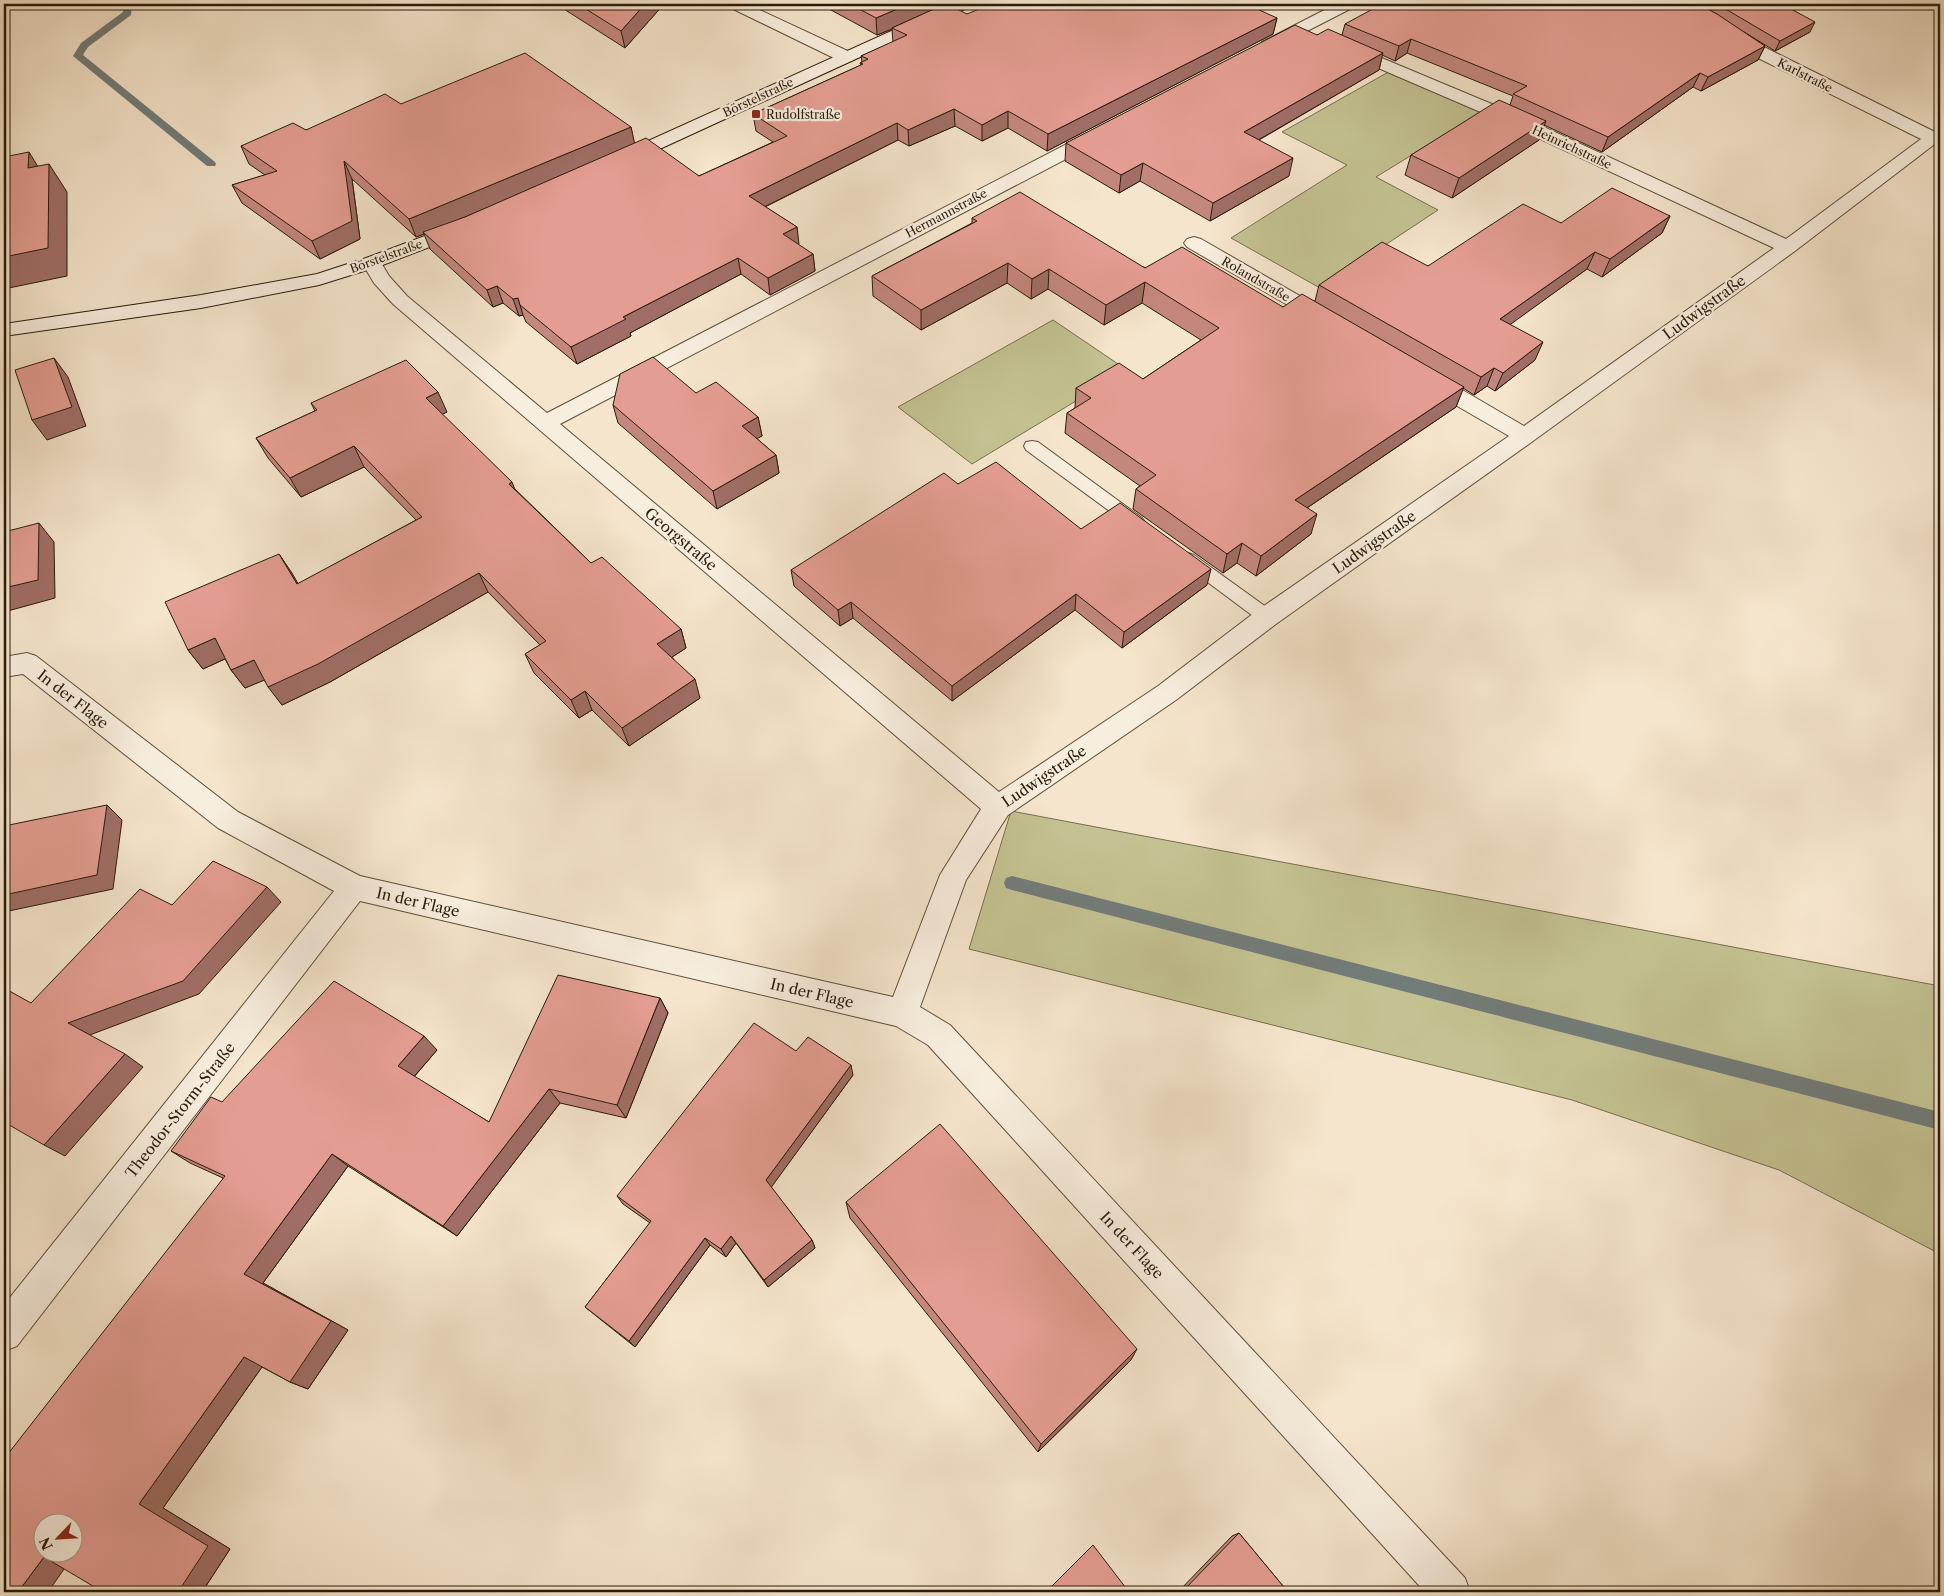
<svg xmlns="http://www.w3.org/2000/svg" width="1944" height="1596" font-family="'Libre Caslon Text',serif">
<rect width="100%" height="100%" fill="#f5e5cc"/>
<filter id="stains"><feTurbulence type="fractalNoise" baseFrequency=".004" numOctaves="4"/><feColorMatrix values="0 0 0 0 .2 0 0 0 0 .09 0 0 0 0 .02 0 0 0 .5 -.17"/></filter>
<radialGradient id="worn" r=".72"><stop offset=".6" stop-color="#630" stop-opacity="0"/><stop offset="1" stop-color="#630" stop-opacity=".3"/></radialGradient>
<g fill="#c4c292" stroke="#766e4e">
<path d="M 1392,70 L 1485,110 L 1376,177 L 1438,210 L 1320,288 L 1231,238 L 1347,165 L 1282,132 Z"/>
<path d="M 1053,320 L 1127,370 L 972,464 L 898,407 Z"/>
<path d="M 1011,811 L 1940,986 L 1940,1254 L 1779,1170 L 1572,1100 L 969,949 Z"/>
</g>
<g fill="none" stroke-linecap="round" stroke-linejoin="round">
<g fill="#727c79" fill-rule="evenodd">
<path d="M 122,4 L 132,4 L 131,15 L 88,47 L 83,55 L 215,162 L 216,164 L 215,166 L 207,166 L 73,56 L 81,43 L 123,12 Z"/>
<path d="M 1012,876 L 1940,1112 L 1940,1130 L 1012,890 L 1006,888 L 1004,883 L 1006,878 Z"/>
</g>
<defs>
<g id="lane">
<path d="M 1032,441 L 1038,442 L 1142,518 L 1145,522 L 1142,526 L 1136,528 L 1130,526 L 1026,450 L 1024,446 L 1026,442 Z"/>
<path d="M 1188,553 L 1194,555 L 1273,612 L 1276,617 L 1273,622 L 1267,624 L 1261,622 L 1182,563 L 1179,559 L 1182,555 Z"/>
</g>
<g id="street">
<path d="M 727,4 L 747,4 L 852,53 L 854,57 L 852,61 L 840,61 L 729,7 Z"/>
<path d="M 1336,4 L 1356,4 L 1354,7 L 1274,48 L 1262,48 L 1260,45 L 1262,42 Z"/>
<path d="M 1674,4 L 1693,4 L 1724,21 L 1764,47 L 1939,134 L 1940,140 L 1795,251 L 1533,441 L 1276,624 L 1176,700 L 1008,815 L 966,880 L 920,1007 L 950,1025 L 1465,1578 L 1470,1592 L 1425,1592 L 928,1045 L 896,1026 L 360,901 L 17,1346 L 4,1351 L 4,1305 L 334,891 L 218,828 L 23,674 L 4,677 L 4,657 L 27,653 L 36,656 L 238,812 L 360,876 L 893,997 L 940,875 L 981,809 L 393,304 L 374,283 L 362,263 L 365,259 L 372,257 L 379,259 L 389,276 L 407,296 L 547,413 L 1094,130 L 1100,129 L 1106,130 L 1109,134 L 1106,138 L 560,424 L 999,792 L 1158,686 L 1258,610 L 1509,436 L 1419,384 L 1416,379 L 1419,374 L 1427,372 L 1435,374 L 1524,426 L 1774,248 L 1506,123 L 1341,52 L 1339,49 L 1341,46 L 1353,46 L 1518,115 L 1786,239 L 1921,139 L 1752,55 L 1712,27 L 1676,7 Z"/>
<path d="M 1194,237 L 1201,239 L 1333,315 L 1336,319 L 1333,323 L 1326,325 L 1319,323 L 1187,247 L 1184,243 L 1187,239 Z"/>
</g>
<g id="secondary">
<path d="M 951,4 L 971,4 L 969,7 L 627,164 L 621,165 L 615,164 L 612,160 L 615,156 Z"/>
<path d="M 462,222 L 469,224 L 472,228 L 469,232 L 380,266 L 319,285 L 201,308 L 4,336 L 4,324 L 201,295 L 317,274 L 366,258 Z"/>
</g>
</defs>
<use href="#lane" stroke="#5c4e3a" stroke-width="2"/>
<use href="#street" stroke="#5c4e3a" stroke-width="2"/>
<use href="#secondary" stroke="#291b09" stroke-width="2"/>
<use href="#lane" fill="#f8eede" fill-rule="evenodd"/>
<use href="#street" fill="#f8eede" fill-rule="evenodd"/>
<use href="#secondary" fill="#f8eede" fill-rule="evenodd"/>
</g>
<g fill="#c4877e" stroke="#291b09">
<path d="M 556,4 L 664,4 L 625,48 Z"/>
<path d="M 820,4 L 930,4 L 930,10 L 967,14 L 1277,18 L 1273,34 L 1047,151 L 1008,128 L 982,141 L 955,126 L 909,146 L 898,140 L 765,207 L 797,227 L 798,245 L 813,254 L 815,271 L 770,295 L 741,274 L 630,333 L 631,336 L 577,364 L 526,322 L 523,315 L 519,316 L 503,303 L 493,307 L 430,249 L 424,234 L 416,237 L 352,179 L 360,239 L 320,259 L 242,203 L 232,185 L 265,175 L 249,164 L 241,146 L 306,130 L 401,104 L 631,127 L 634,143 L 699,176 L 773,142 L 756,131 L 753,114 L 861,65 L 860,63 L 862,62 L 861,56 L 893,42 L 892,29 L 877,35 Z"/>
<path d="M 1650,4 L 1782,4 L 1810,32 L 1775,51 L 1744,32 L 1765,46 L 1758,60 L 1701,91 L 1693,87 L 1602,152 L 1544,125 L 1539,140 L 1452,198 L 1405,175 L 1411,155 L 1510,105 L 1513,96 L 1407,53 L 1395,61 L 1382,55 L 1379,70 L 1259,140 L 1289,176 L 1210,221 L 1140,181 L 1119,193 L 1065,161 L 1066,143 L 1317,35 L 1342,35 L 1345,24 L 1647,5 Z"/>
<path d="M 1670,216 L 1662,233 L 1602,277 L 1587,269 L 1510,324 L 1535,360 L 1495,391 L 1487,386 L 1474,395 L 1463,388 L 1456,407 L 1307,508 L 1311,534 L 1256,576 L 1237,563 L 1223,573 L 1133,509 L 1136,489 L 1140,486 L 1065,433 L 1067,413 L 1075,408 L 1076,388 L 1143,379 L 1201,340 L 1142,303 L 1104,325 L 1048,289 L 1031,299 L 1007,283 L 921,330 L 873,296 L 872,276 L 972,223 L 972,218 L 1283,307 L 1315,301 L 1319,285 L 1428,266 L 1561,223 Z"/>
<path d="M 696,393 L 758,417 L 762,436 L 756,438 L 776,455 L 779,473 L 717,509 L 618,423 L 613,405 Z"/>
<path d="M 311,403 L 447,412 L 442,414 L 515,489 L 591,563 L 681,629 L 686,648 L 672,657 L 700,698 L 629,746 L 592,710 L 579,718 L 534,673 L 525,654 L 540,645 L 488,592 L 330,682 L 282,705 L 264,680 L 245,688 L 231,670 L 225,659 L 203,669 L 188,650 L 279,554 L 298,584 L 416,520 L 364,467 L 301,497 L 268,458 L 256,438 L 315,411 Z"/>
<path d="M 958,484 L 1081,529 L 1207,585 L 1122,648 L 1075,610 L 952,701 L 853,618 L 840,626 L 794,586 L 791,570 Z"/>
<path d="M 660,998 L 668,1013 L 626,1118 L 560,1103 L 457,1236 L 348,1166 L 263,1283 L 348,1330 L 308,1389 L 290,1382 L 262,1367 L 163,1508 L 230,1549 L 202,1592 L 103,1592 L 223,1178 L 190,1163 L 171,1151 L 222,1102 L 437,1050 L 414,1077 L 489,1122 Z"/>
<path d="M 796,1051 L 853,1075 L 771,1187 L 812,1240 L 815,1248 L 768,1287 L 736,1243 L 726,1257 L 710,1245 L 635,1347 L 585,1307 L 650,1223 L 623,1204 L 617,1196 Z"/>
<path d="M 846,1202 L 1131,1360 L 1038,1452 L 850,1218 Z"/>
<path d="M 1239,1533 L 1288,1592 L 1178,1592 L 1232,1536 Z"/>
</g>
<g fill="#a06e66" stroke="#291b09">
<path d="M 645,4 L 664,4 L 625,48 L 621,31 Z"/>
<path d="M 909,4 L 930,4 L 930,11 L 892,28 L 892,29 L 877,35 L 876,18 Z"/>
<path d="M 1277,18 L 1273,34 L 1047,151 L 1048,134 Z"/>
<path d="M 1815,22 L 1810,32 L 1775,51 L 1780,41 Z"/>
<path d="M 1411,39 L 1407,53 L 1395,61 L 1399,46 Z"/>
<path d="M 1765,46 L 1758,60 L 1701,91 L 1708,77 Z"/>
<path d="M 1383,53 L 1379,70 L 1241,150 L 1244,132 Z"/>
<path d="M 1700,73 L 1693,87 L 1602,152 L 1608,137 Z"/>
<path d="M 954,109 L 955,126 L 909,146 L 908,130 Z"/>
<path d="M 1008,111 L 1008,128 L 982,141 L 982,125 Z"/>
<path d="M 1546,121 L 1539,140 L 1452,198 L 1459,178 Z"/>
<path d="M 897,123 L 898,140 L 752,213 L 749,196 Z"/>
<path d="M 631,127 L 635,145 L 425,234 L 423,232 L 424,234 L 416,237 L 409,219 Z"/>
<path d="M 29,152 L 46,180 L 28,168 Z"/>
<path d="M 1293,158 L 1289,176 L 1210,221 L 1213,203 Z"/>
<path d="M 344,161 L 352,179 L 360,239 L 320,259 L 312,241 Z"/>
<path d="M 1143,163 L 1140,181 L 1119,193 L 1121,175 Z"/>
<path d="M 49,164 L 67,192 L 67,276 L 4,289 L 4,257 Z"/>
<path d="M 1670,216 L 1662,233 L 1602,277 L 1610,259 Z"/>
<path d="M 797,227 L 799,244 L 785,251 L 783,234 Z"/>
<path d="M 1595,252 L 1587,269 L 1493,337 L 1500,319 Z"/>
<path d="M 813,254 L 815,271 L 770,295 L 768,278 Z"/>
<path d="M 738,258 L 741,274 L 630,333 L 631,336 L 577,364 L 571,347 L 623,317 Z"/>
<path d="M 1008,263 L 1007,283 L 921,330 L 921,310 Z"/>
<path d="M 1049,269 L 1048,289 L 1031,299 L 1032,279 Z"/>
<path d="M 1145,282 L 1142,303 L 1104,325 L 1106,305 Z"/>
<path d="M 497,286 L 503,303 L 493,307 L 487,290 Z"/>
<path d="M 518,298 L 523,315 L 519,316 L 513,299 Z"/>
<path d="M 1543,342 L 1535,360 L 1495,391 L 1503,373 Z"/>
<path d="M 54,358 L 68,377 L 86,426 L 47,440 L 32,420 Z"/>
<path d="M 1494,368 L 1487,386 L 1474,395 L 1481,377 Z"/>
<path d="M 1464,387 L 1456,407 L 1289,520 L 1295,500 Z"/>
<path d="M 438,392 L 447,412 L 434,418 L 426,398 Z"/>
<path d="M 758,417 L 762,436 L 745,445 L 742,426 Z"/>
<path d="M 354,446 L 364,467 L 301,497 L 290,478 Z"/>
<path d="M 776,455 L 779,473 L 717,509 L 713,491 Z"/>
<path d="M 512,482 L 520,502 L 509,484 Z"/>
<path d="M 1317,514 L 1311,534 L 1256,576 L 1261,556 Z"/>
<path d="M 39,523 L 54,542 L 55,598 L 4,612 L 4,588 Z"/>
<path d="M 1242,543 L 1237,563 L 1223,573 L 1227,554 Z"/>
<path d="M 279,554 L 292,573 L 309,603 L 297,584 Z"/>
<path d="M 1211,569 L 1207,585 L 1122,648 L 1124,632 Z"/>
<path d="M 479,573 L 488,592 L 330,682 L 282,705 L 268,687 Z"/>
<path d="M 1076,594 L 1075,610 L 952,701 L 952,686 Z"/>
<path d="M 851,602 L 853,618 L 840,626 L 838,610 Z"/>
<path d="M 681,629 L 686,648 L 663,663 L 657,644 Z"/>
<path d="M 215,638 L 229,657 L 203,669 L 188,650 Z"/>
<path d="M 254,660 L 267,679 L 245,688 L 231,670 Z"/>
<path d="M 695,679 L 700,698 L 629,746 L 622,728 Z"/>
<path d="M 585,691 L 592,710 L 579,718 L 571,700 Z"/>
<path d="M 107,805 L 122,820 L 113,889 L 4,912 L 4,895 Z"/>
<path d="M 267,887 L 281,902 L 199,994 L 87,1036 L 68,1023 Z"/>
<path d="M 660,998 L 668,1013 L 626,1118 L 617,1105 Z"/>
<path d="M 424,1036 L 437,1050 L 411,1080 L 398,1066 Z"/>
<path d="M 125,1054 L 143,1067 L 65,1156 L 44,1145 Z"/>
<path d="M 851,1065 L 853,1075 L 770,1189 L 766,1180 Z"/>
<path d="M 549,1089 L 560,1103 L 457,1236 L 443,1226 Z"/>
<path d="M 332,1154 L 348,1166 L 263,1283 L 348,1330 L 308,1389 L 290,1382 L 244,1274 Z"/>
<path d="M 731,1236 L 736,1243 L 726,1257 L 721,1249 Z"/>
<path d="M 705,1238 L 710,1245 L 635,1347 L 629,1341 Z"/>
<path d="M 812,1240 L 815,1248 L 768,1287 L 764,1280 Z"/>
<path d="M 1137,1349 L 1131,1360 L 1038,1452 L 1041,1444 Z"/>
<path d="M 244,1357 L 264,1364 L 163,1508 L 230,1549 L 202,1592 L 178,1592 L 139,1504 Z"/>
<path d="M 44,1557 L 71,1559 L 48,1592 L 18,1592 Z"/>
</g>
<g fill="#e49d92" stroke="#291b09" fill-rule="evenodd">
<path d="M 578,4 L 645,4 L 621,31 Z"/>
<path d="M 850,4 L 909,4 L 876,18 Z"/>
<path d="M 945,4 L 947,4 L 967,14 L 991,4 L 1246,4 L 1277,18 L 1048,134 L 1008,111 L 982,125 L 954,109 L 908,130 L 897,123 L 749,196 L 797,227 L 783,234 L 813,254 L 768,278 L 738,258 L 623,317 L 626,319 L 571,347 L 520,305 L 518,298 L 513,299 L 497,286 L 487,290 L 423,232 L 465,217 L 646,138 L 699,176 L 787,136 L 753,114 L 863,64 L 860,63 L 868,59 L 861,56 L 907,35 L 892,28 Z"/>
<path d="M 1382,4 L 1644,4 L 1647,5 L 1650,4 L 1698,4 L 1717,14 L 1765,46 L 1708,77 L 1700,73 L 1608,137 L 1513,94 L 1527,86 L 1411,39 L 1399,46 L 1345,24 Z"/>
<path d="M 1717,4 L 1782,4 L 1815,22 L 1780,41 Z"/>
<path d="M 1295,25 L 1317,35 L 1328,29 L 1383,53 L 1244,132 L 1293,158 L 1213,203 L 1143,163 L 1121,175 L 1066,143 Z"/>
<path d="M 525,53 L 631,127 L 409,219 L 344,161 L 352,221 L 312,241 L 232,185 L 277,171 L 241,146 L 293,123 L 306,130 L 385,94 L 401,104 Z"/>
<path d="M 1499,100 L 1546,121 L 1459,178 L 1411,155 Z"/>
<path d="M 29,152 L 28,168 L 49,164 L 48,248 L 4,257 L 4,157 Z"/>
<path d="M 1612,188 L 1670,216 L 1610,259 L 1595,252 L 1500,319 L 1543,342 L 1503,373 L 1494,368 L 1481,377 L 1319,285 L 1382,242 L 1428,266 L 1523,204 L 1561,223 Z"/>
<path d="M 1020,192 L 1145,268 L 1182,247 L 1283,307 L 1302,294 L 1464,387 L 1295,500 L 1317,514 L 1261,556 L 1242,543 L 1227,554 L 1136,489 L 1156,475 L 1067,413 L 1091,398 L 1076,388 L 1119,363 L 1143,379 L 1219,328 L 1145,282 L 1106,305 L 1049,269 L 1032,279 L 1008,263 L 921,310 L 872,276 L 977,221 L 972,218 Z"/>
<path d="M 653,357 L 696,393 L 716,382 L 758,417 L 742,426 L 776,455 L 713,491 L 613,405 L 620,374 Z"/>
<path d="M 54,358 L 72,407 L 32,420 L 15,370 Z"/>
<path d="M 406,360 L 438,392 L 426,398 L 512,482 L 509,484 L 591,563 L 602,557 L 681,629 L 657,644 L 695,679 L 622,728 L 585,691 L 571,700 L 525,654 L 546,641 L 479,573 L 318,664 L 268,687 L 254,660 L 231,670 L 215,638 L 188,650 L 165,602 L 279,554 L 297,584 L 422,517 L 354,446 L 290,478 L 256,438 L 317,410 L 311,403 Z"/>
<path d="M 996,462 L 1081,529 L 1120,503 L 1211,569 L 1124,632 L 1076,594 L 952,686 L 851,602 L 838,610 L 791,570 L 944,473 L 958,484 Z"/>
<path d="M 39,523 L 38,580 L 4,588 L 4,532 Z"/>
<path d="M 107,805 L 97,875 L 4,895 L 4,826 Z"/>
<path d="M 213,861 L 267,887 L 183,981 L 68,1023 L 125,1054 L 44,1145 L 4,1122 L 4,988 L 31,1003 L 140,889 L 172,905 Z"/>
<path d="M 558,975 L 660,998 L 617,1105 L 549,1089 L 443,1226 L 332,1154 L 244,1274 L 331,1321 L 290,1382 L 244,1357 L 139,1504 L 208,1546 L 178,1592 L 103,1592 L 44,1557 L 18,1592 L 4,1592 L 4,1459 L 225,1176 L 171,1151 L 211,1097 L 222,1102 L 334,981 L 424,1036 L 398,1066 L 489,1122 ZM 42,1524 L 72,1524 L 72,1554 L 42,1554 Z"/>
<path d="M 754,1023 L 796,1051 L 808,1037 L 851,1065 L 766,1180 L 812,1240 L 764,1280 L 731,1236 L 721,1249 L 705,1238 L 629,1341 L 585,1307 L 651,1221 L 617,1196 Z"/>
<path d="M 940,1124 L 1137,1349 L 1041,1444 L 846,1202 Z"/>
<path d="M 1239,1533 L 1288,1592 L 1182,1592 Z"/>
<path d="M 1093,1545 L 1129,1592 L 1046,1592 Z"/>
</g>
<rect fill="#8f2418" stroke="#f8eede" stroke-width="2" x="751" y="109" width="10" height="10" rx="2.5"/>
<g text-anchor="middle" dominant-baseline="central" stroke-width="4.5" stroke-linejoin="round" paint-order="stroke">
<g font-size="12" fill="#291b09" stroke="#f8eede">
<text transform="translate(1805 75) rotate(27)">Karlstraße</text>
<text transform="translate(758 97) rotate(-25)">Börstelstraße</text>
<text transform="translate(1572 147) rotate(25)">Heinrichstraße</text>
<text transform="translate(946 213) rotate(-28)">Hermannstraße</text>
<text transform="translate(386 256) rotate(-20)">Börstelstraße</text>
<text transform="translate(1256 279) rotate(30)">Rolandstraße</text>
</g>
<g font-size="12" fill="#291b09" stroke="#f8eede" text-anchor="start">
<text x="766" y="114">Rudolfstraße</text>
</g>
<g font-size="15" fill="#291b09" stroke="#f8eede">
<text transform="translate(1704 307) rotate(-36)">Ludwigstraße</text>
<text transform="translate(681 539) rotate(40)">Georgstraße</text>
<text transform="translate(1374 542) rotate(-35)">Ludwigstraße</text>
<text transform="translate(73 699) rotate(38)">In der Flage</text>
<text transform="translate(1044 776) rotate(-34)">Ludwigstraße</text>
<text transform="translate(418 902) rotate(13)">In der Flage</text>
<text transform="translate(812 993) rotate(13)">In der Flage</text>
<text transform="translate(180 1110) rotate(-52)">Theodor-Storm-Straße</text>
<text transform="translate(1132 1245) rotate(47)">In der Flage</text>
</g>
</g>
<rect width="1944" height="1596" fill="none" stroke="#f5e5cc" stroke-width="20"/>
<rect x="5" y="5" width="1934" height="1586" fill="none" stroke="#291b09" stroke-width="2.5"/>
<rect x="10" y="10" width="1924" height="1576" fill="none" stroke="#291b09"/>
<g transform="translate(58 1538) rotate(245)"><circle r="24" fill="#f8eede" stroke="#a59a89"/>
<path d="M0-4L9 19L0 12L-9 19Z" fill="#8f2418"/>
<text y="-8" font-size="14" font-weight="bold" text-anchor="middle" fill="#291b09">N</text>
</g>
<rect width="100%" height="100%" filter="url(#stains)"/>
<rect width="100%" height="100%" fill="url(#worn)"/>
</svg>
